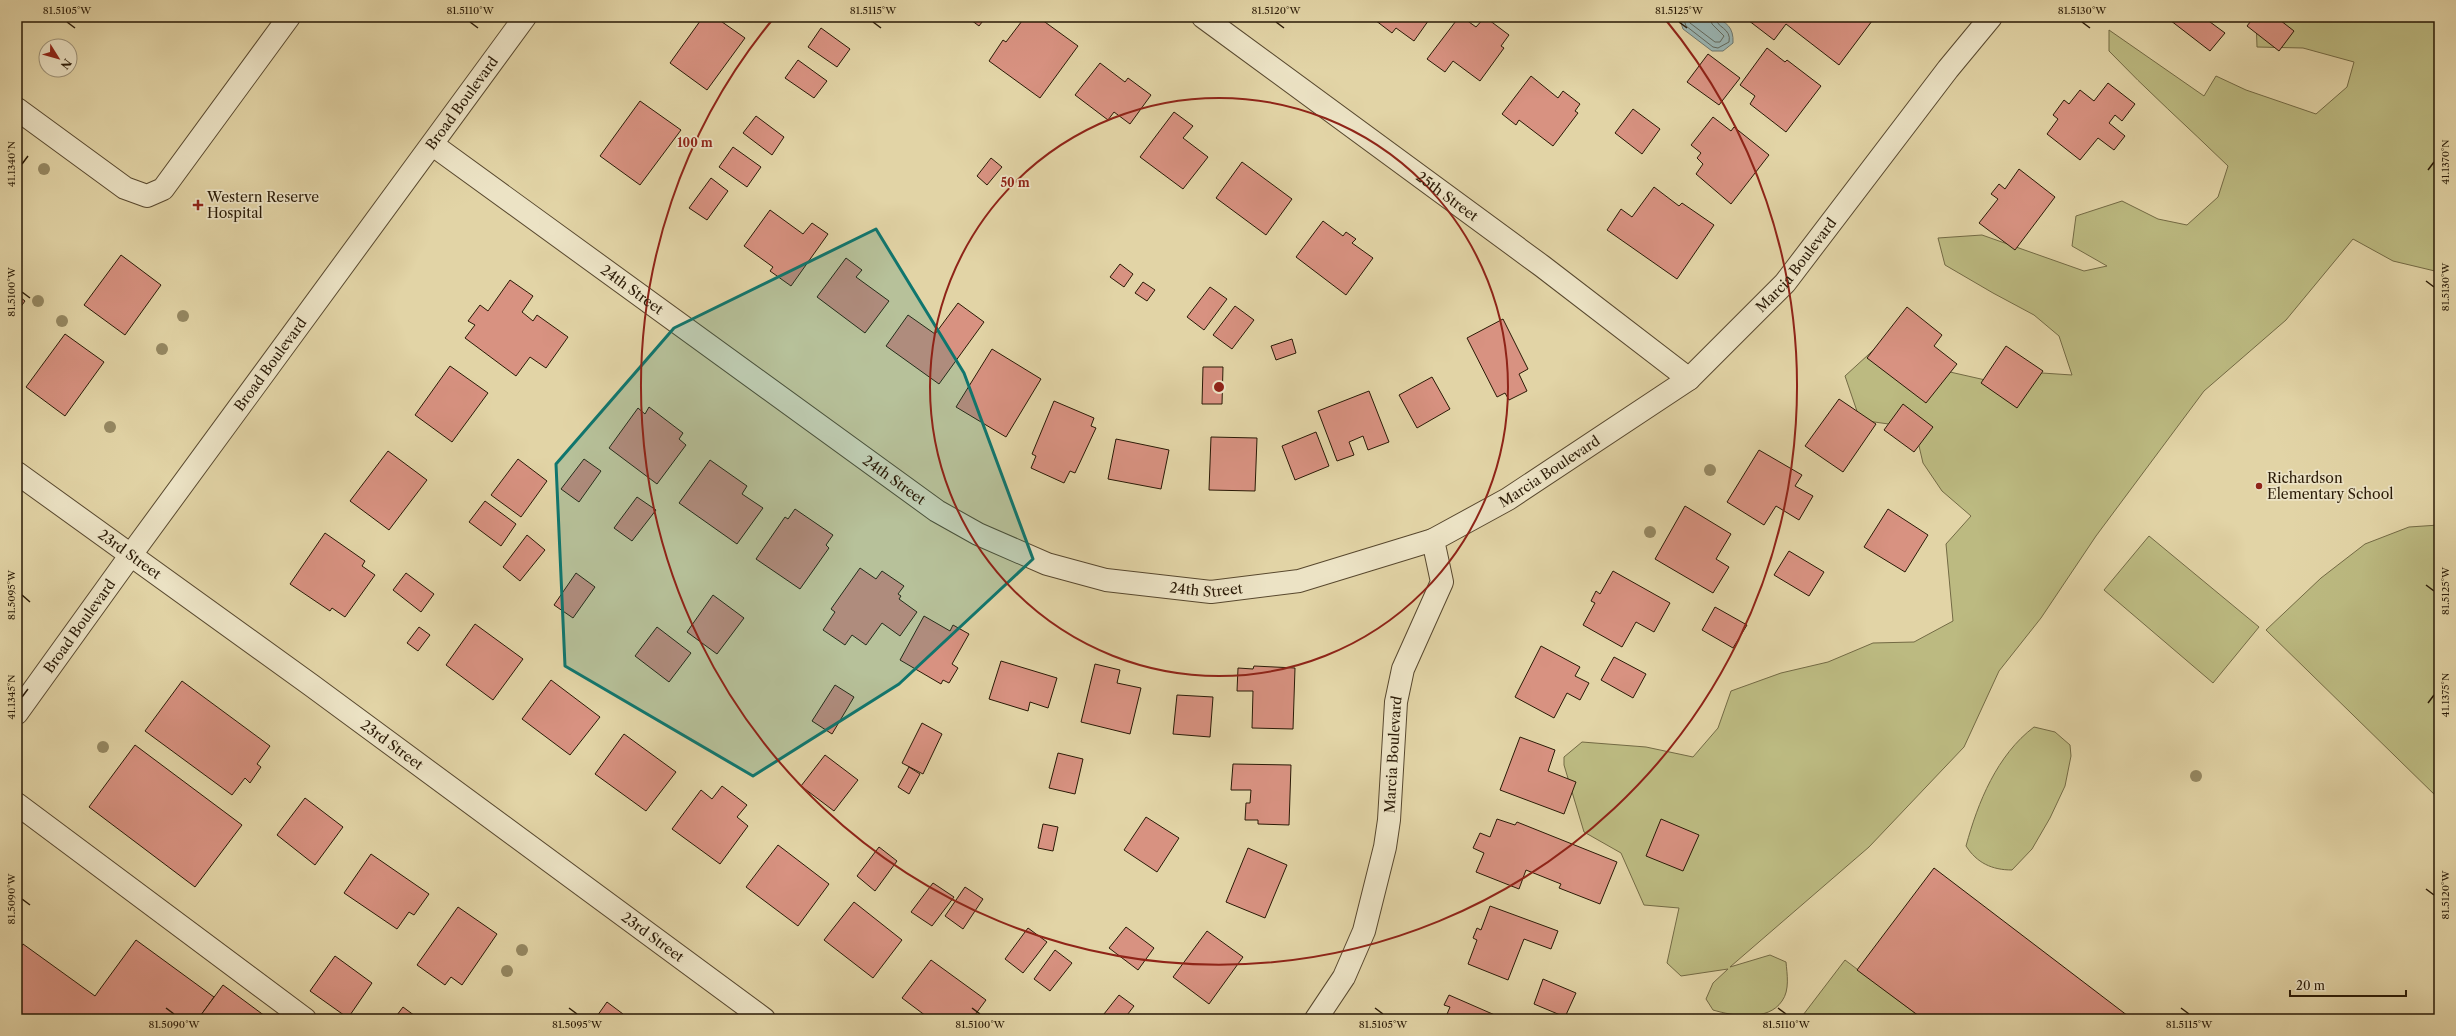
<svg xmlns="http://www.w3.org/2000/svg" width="2456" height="1036" font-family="'Libre Caslon Text',serif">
<rect width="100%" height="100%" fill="#e2d4a6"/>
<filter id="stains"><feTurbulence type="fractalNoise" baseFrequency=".005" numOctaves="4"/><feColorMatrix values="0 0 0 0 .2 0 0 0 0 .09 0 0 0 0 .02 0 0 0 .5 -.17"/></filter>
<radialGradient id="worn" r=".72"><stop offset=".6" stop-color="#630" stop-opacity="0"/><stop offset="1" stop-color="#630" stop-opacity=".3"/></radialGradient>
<g fill="#bcba81" stroke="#736a44">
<path d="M 2256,17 L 2439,17 L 2439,272 L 2393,261 L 2353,239 L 2286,320 L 2204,391 L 2096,536 L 2041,618 L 1999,671 L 1964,747 L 1869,847 L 1730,967 L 1770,955 L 1786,962 C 1787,974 1790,990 1782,1001 C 1768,1022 1733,1016 1713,1010 L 1706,999 L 1713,983 L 1728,969 L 1681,976 L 1667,963 L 1679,908 L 1644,905 L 1621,853 L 1584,832 L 1564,765 L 1564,757 L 1582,742 L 1646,747 L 1693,757 L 1718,728 L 1731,691 L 1781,673 L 1828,662 L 1873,643 L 1914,642 L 1953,621 L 1946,544 L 1971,516 L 1942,491 L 1923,463 L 1919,446 L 1903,426 L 1860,420 L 1845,376 L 1880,344 L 1950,372 L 2003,384 L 2042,373 L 2072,375 L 2059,336 L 2034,315 L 1993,293 L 1945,265 L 1938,238 L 1982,235 L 2084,271 L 2107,266 L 2072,246 L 2076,216 L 2122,201 L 2158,219 L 2187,225 L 2218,197 L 2228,166 C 2188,127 2147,91 2109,51 L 2109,30 L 2204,96 L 2216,76 L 2246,90 L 2316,114 L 2347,87 L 2354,62 L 2303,48 L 2257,47 Z"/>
<path d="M 2439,525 L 2439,799 L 2266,630 L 2321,578 L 2365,544 L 2409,527 Z"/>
<path d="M 2149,536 L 2259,627 L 2213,683 L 2104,590 Z"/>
<path d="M 2034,727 L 2055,732 L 2070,745 L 2071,756 L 2065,786 L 2050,818 L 2032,849 L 2012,870 C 1992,870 1977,863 1966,846 C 1978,802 1997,755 2034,727 Z"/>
<path d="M 1845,960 L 1923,1019 L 1800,1019 Z"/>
</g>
<path fill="#9ab5b3" stroke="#6d776e" d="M 1679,17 C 1700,17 1735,12 1733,43 L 1723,51 L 1712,51 L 1683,29 Z"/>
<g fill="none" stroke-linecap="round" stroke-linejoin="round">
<g stroke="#62685c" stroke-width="1">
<path d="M 1683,17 L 1686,26 L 1713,47 L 1718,48 L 1729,42 C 1732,28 1716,28 1715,17"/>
<path d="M 1688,17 L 1690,23 L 1715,42 L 1720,42 L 1724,36 L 1712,24 L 1710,17"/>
</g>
</g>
<g fill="#d89281" stroke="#2a1a06">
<path d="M 703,17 L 715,17 L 745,38 L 707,90 L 670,63 Z"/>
<path d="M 967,17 L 986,17 L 979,26 Z"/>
<path d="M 1025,17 L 1038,17 L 1078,46 L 1040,98 L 989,61 L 1003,40 L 1006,42 Z"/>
<path d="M 1371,17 L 1431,17 L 1414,41 L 1396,28 L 1392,33 Z"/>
<path d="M 1459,17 L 1462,17 L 1476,27 L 1485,17 L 1509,35 L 1501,46 L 1504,48 L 1480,81 L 1453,61 L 1445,72 L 1427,59 Z"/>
<path d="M 1744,17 L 1802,17 L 1807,21 L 1810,17 L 1875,17 L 1839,65 L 1786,24 L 1774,40 Z"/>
<path d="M 2166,17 L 2208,17 L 2206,19 L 2225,33 L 2210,51 Z"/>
<path d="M 2254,17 L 2276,17 L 2294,31 L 2279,51 L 2247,26 Z"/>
<path d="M 821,28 L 850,49 L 837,67 L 808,47 Z"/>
<path d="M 1767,48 L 1785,62 L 1787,60 L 1821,86 L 1786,132 L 1750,104 L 1755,96 L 1740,85 Z"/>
<path d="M 1708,54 L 1740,78 L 1719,105 L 1687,82 Z"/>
<path d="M 798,60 L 827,81 L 814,98 L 785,78 Z"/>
<path d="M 1100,63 L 1125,82 L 1128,78 L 1151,95 L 1130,124 L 1114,112 L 1108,120 L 1075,95 Z"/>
<path d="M 1531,76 L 1558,98 L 1563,91 L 1580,104 L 1575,111 L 1578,113 L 1553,146 L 1519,120 L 1516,125 L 1502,114 Z"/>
<path d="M 2108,83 L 2135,104 L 2122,121 L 2115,115 L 2109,123 L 2125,136 L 2114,150 L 2098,138 L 2080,160 L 2047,134 L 2058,119 L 2053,115 L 2064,100 L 2069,104 L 2080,90 L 2094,101 Z"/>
<path d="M 640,101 L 681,130 L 640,185 L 600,156 Z"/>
<path d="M 1633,109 L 1660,129 L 1642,154 L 1615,133 Z"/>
<path d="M 1174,112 L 1193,126 L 1183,138 L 1208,157 L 1183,189 L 1140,157 Z"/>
<path d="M 756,116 L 784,137 L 772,155 L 743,133 Z"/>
<path d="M 1713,117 L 1731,131 L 1734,127 L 1769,155 L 1731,204 L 1696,174 L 1703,164 L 1697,158 L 1701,153 L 1691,145 Z"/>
<path d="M 733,147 L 761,167 L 747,187 L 719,167 Z"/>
<path d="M 991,158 L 1002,167 L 987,185 L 977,176 Z"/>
<path d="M 1242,162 L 1292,199 L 1266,235 L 1216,198 Z"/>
<path d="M 2019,169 L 2055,197 L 2015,250 L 1979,223 L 1998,199 L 1991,194 L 1999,184 L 2005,189 Z"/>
<path d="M 711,178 L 728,191 L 707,220 L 689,208 Z"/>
<path d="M 1654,187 L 1679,206 L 1682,203 L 1714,225 L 1677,279 L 1607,230 L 1621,209 L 1632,217 Z"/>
<path d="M 770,210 L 803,234 L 812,223 L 828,234 L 791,286 L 770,271 L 773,267 L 744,246 Z"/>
<path d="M 1323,221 L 1343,236 L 1346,232 L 1356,239 L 1352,243 L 1373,258 L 1346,295 L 1296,257 Z"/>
<path d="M 121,255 L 161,285 L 125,335 L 84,305 Z"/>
<path d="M 846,258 L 862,270 L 856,277 L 889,301 L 865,333 L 817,297 Z"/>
<path d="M 1120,264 L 1133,274 L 1124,287 L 1110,277 Z"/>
<path d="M 510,280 L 533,296 L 522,312 L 533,321 L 537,315 L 568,337 L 546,368 L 530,357 L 516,376 L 465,338 L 475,325 L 468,321 L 480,305 L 488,311 Z"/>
<path d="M 1143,282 L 1155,290 L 1147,301 L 1135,293 Z"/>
<path d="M 1210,287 L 1227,299 L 1204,330 L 1187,317 Z"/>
<path d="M 17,295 L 25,301 L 17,312 Z"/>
<path d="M 958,303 L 984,322 L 939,384 L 886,346 L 908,315 L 935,334 Z"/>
<path d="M 1235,306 L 1254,320 L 1232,349 L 1213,335 Z"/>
<path d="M 1907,307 L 1942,335 L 1934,346 L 1957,364 L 1926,403 L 1867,358 Z"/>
<path d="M 1503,319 L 1528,369 L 1519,374 L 1527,391 L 1509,400 L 1505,393 L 1497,397 L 1467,338 Z"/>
<path d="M 65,334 L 104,362 L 65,416 L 26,387 Z"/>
<path d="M 1292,339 L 1296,353 L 1276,360 L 1271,346 Z"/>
<path d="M 2006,346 L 2043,371 L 2017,408 L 1981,383 Z"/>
<path d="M 992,349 L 1041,379 L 1006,437 L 956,407 Z"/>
<path d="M 450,366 L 488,393 L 452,442 L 415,415 Z"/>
<path d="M 1203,367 L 1223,367 L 1222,404 L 1202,404 Z"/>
<path d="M 1432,377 L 1450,409 L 1417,428 L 1399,395 Z"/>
<path d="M 1369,391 L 1389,442 L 1368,450 L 1363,436 L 1349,442 L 1354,455 L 1337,461 L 1318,411 Z"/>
<path d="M 1839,399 L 1876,424 L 1843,472 L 1805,446 Z"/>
<path d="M 1054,401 L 1094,418 L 1091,426 L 1096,428 L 1075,473 L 1070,471 L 1064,483 L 1031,468 L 1036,456 L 1032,454 Z"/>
<path d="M 1903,404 L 1933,427 L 1914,452 L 1884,430 Z"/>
<path d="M 649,407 L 683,433 L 679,439 L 686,445 L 657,484 L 609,448 L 638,408 L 645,414 Z"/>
<path d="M 1316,432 L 1329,466 L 1295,480 L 1282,446 Z"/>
<path d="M 1211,437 L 1257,438 L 1255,491 L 1209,490 Z"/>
<path d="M 1116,439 L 1169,450 L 1161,489 L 1108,479 Z"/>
<path d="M 1759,450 L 1802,475 L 1795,486 L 1813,496 L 1799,520 L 1776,506 L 1764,525 L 1727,502 Z"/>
<path d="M 388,451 L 427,480 L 389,530 L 350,501 Z"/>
<path d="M 518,459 L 547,481 L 521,517 L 491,495 Z"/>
<path d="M 584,459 L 601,471 L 579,502 L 561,489 Z"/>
<path d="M 710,460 L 747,486 L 742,494 L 763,508 L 737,544 L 679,503 Z"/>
<path d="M 637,497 L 656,510 L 632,541 L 614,528 Z"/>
<path d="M 485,501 L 516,524 L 501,546 L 469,522 Z"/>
<path d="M 1685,506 L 1731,534 L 1716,559 L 1729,567 L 1713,593 L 1655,559 Z"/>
<path d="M 795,509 L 833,535 L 826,545 L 829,548 L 800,589 L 756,559 L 785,517 L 788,519 Z"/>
<path d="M 1888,509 L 1928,535 L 1905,572 L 1864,547 Z"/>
<path d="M 325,533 L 365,561 L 362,566 L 375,575 L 345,617 L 332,608 L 330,611 L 290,584 Z"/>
<path d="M 527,535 L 545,550 L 520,581 L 503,567 Z"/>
<path d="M 1789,551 L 1824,572 L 1809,596 L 1774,575 Z"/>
<path d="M 860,568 L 876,579 L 882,571 L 904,586 L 898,594 L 901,596 L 899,599 L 917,612 L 900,636 L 882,623 L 866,645 L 852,635 L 845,645 L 823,630 L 835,612 L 831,609 Z"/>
<path d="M 1613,571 L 1670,603 L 1654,632 L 1636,622 L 1622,647 L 1583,625 L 1595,603 L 1591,601 L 1596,591 L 1600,594 Z"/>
<path d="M 406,573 L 434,594 L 421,612 L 393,590 Z"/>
<path d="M 576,573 L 595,587 L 573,618 L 554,605 Z"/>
<path d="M 713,595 L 744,618 L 717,654 L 687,632 Z"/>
<path d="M 1715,607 L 1747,625 L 1733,648 L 1702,630 Z"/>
<path d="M 924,616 L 950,631 L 953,625 L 969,634 L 952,664 L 958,668 L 949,683 L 943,680 L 941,684 L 900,660 Z"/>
<path d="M 475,624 L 523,659 L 493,700 L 446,665 Z"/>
<path d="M 419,627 L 430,635 L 418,651 L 407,643 Z"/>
<path d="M 657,627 L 691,653 L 669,682 L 635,656 Z"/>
<path d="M 1541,646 L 1580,667 L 1575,676 L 1589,683 L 1580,700 L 1567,693 L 1554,718 L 1515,697 Z"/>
<path d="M 1614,657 L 1646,674 L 1633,698 L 1601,680 Z"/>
<path d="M 1001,661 L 1057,678 L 1048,708 L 1030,702 L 1028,711 L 989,699 Z"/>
<path d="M 1095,664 L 1120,670 L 1117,683 L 1141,688 L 1130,734 L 1081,722 Z"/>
<path d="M 1254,666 L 1295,668 L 1293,729 L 1252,728 L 1253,691 L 1237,691 L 1238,668 L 1253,669 Z"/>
<path d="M 551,680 L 600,717 L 570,755 L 522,719 Z"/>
<path d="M 182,681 L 270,746 L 257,764 L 261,767 L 250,783 L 245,778 L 232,795 L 145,731 Z"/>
<path d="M 835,685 L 854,697 L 832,734 L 812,721 Z"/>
<path d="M 1177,695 L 1213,697 L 1210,737 L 1173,734 Z"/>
<path d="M 922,723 L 942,734 L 923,774 L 902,763 Z"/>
<path d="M 624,734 L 676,772 L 646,811 L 595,774 Z"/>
<path d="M 1520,737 L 1555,750 L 1548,771 L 1576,782 L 1564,814 L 1500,790 Z"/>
<path d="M 135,745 L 242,825 L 195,887 L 89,807 Z"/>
<path d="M 1058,753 L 1083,759 L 1075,794 L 1049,788 Z"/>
<path d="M 825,755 L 858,780 L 834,811 L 801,786 Z"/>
<path d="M 1233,764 L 1291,765 L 1289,825 L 1258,824 L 1258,820 L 1245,820 L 1246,803 L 1250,803 L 1251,790 L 1231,790 Z"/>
<path d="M 909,767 L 920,774 L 909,794 L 898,787 Z"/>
<path d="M 722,786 L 747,805 L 737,817 L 748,826 L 720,864 L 672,829 L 701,790 L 712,799 Z"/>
<path d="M 305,798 L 343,827 L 315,865 L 277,835 Z"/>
<path d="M 1146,817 L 1179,838 L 1157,872 L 1124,850 Z"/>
<path d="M 1497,819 L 1515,825 L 1517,822 L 1617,862 L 1600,904 L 1559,888 L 1561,884 L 1526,870 L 1519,889 L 1476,872 L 1484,853 L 1473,848 L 1480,833 L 1490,837 Z"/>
<path d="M 1661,819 L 1699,835 L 1683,871 L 1646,856 Z"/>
<path d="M 1043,824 L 1058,827 L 1053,851 L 1038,848 Z"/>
<path d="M 778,845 L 829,884 L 798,926 L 746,887 Z"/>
<path d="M 879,847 L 897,861 L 875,891 L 857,876 Z"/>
<path d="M 1248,848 L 1287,865 L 1265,918 L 1226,902 Z"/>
<path d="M 371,854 L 429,894 L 414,915 L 409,912 L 397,929 L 344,893 Z"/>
<path d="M 1934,868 L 2132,1019 L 1923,1019 L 1857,970 Z"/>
<path d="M 933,883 L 954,897 L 932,926 L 911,912 Z"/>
<path d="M 965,887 L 983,899 L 963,929 L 945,916 Z"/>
<path d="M 854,902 L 902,940 L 873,978 L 824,940 Z"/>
<path d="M 1490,906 L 1558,931 L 1551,949 L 1524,939 L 1508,980 L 1468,964 L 1477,940 L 1473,938 L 1477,928 L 1481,930 Z"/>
<path d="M 458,907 L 497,934 L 462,985 L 451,977 L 445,985 L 417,965 Z"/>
<path d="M 1126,927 L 1154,948 L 1138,970 L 1109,948 Z"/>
<path d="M 1028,928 L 1047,942 L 1023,973 L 1005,959 Z"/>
<path d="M 1207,931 L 1243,957 L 1209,1004 L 1173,977 Z"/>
<path d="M 136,940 L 214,997 L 198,1019 L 17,1019 L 17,953 L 23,944 L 95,996 Z"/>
<path d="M 1055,950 L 1072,963 L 1050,991 L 1034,979 Z"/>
<path d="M 335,956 L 372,983 L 348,1018 L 310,991 Z"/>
<path d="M 931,960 L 986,1000 L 972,1019 L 930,1019 L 902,998 Z"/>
<path d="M 1543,979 L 1576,993 L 1565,1017 L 1534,1004 Z"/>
<path d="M 223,985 L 269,1019 L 198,1019 Z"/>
<path d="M 1119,995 L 1134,1006 L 1124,1019 L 1100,1019 Z"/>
<path d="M 1449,995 L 1504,1019 L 1445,1019 L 1450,1007 L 1444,1005 Z"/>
<path d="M 607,1002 L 623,1014 L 620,1019 L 595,1019 Z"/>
<path d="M 403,1007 L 419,1019 L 394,1019 Z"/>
</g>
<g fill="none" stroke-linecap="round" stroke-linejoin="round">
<defs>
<g id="minor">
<path id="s1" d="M 1203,17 L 1542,266 L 1689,379"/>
<path d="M 17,109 L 125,188 L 147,196 L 163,189 L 289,17"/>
<path id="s2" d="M 433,145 L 937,511 L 978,534 L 1047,564 L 1106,580 L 1211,592 L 1299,581 L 1433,540"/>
<path id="s3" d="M 17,473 L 311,685 L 764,1019"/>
<path id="s4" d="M 17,713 L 130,556 L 525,17"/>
<path d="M 17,804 L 305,1019"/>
<path id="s5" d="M 1316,1019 L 1344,977 L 1364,931 L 1385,847 L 1389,820 L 1396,702 L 1403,669 L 1442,582 L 1433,540 L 1508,499 L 1689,379 L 1785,283 L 1948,69 L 1991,17"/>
</g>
</defs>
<use href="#minor" stroke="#58482e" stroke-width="24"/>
<use href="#minor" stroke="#ece3c5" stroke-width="22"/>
</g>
<g fill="#958862">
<circle cx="44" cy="169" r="6"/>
<circle cx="38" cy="301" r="6"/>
<circle cx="183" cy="316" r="6"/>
<circle cx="62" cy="321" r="6"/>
<circle cx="162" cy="349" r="6"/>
<circle cx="110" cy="427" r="6"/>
<circle cx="1710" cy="470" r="6"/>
<circle cx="1650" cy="532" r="6"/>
<circle cx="103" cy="747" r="6"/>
<circle cx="2196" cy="776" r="6"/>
<circle cx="522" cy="950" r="6"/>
<circle cx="507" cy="971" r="6"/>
</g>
<path fill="#0f766e" fill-opacity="0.2" stroke="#0f766e" stroke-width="3" stroke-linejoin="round" d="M 876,229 L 964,373 L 1033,559 L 899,684 L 753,776 L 565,666 L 556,464 L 674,328 Z"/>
<path fill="none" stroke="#2a1a06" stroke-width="1.5" d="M 67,22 L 75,28M 470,22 L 478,28M 873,22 L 881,28M 1276,22 L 1284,28M 1679,22 L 1687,28M 2082,22 L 2090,28M 22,164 L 28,156M 2428,170 L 2434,162M 2426,281 L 2434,287M 22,292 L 30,298M 2426,585 L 2434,591M 22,595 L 30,602M 22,697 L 28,689M 2428,703 L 2434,695M 2426,889 L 2434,895M 22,899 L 30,905M 166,1008 L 174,1014M 569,1008 L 577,1014M 972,1008 L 980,1014M 1375,1008 L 1383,1014M 1778,1008 L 1786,1014M 2181,1008 L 2189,1014"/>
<g fill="none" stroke="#8f2418" stroke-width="2">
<circle cx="1219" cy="387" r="289"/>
<path d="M1665 19A578 578 0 1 1 773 19"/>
</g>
<g fill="#8f2418" stroke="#ece3c5" stroke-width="1.5">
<path d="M196 199h4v4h4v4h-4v4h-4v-4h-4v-4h4z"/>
<circle cx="2259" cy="486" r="4"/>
</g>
<g text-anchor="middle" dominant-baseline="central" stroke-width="3.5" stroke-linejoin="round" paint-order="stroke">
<g font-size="14" fill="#2a1a06" stroke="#ece3c5">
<text stroke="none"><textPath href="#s4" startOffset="755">Broad Boulevard</textPath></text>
<text stroke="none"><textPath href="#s1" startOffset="303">25th Street</textPath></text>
<text stroke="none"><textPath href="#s5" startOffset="964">Marcia Boulevard</textPath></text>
<text stroke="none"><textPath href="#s2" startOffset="246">24th Street</textPath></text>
<text stroke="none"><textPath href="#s4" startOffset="431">Broad Boulevard</textPath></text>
<text stroke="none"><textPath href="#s5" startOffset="640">Marcia Boulevard</textPath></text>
<text stroke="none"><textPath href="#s2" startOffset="570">24th Street</textPath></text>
<text stroke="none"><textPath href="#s3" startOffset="139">23rd Street</textPath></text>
<text stroke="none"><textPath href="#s2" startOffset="907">24th Street</textPath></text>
<text stroke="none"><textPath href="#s4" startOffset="107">Broad Boulevard</textPath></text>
<text stroke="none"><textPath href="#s3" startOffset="463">23rd Street</textPath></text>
<text stroke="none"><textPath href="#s5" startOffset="280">Marcia Boulevard</textPath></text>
<text stroke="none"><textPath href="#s3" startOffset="787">23rd Street</textPath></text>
</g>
<g font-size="14" fill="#2a1a06" stroke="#ece3c5" text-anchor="start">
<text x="207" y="197">Western Reserve<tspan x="207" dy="16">Hospital</tspan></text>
<text x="2267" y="478">Richardson<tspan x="2267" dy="16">Elementary School</tspan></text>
</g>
</g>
<circle cx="1219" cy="387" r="6" fill="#8f2418" stroke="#ece3c5" stroke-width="2"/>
<g font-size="12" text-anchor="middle" font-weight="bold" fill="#8f2418" stroke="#ece3c5" stroke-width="3.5" stroke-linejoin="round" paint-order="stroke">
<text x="695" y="147">100 m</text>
<text x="1015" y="187">50 m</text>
</g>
<rect width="2456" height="1036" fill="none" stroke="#e2d4a6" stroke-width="44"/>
<g transform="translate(58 58) rotate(127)"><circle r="19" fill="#ece3c5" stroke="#9e9379"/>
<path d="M0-3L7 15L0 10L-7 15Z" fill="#8f2418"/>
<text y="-6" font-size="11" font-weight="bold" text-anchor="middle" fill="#2a1a06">N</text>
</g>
<path d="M2290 990v6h116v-6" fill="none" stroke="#2a1a06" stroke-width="2"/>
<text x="2296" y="990" font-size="12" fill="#2a1a06" stroke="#ece3c5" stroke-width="3" paint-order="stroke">20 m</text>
<rect x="22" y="22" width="2412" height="992" fill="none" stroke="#2a1a06" stroke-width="1.5"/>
<g font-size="10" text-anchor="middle" fill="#2a1a06">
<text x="67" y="14">81.5105°W</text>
<text x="470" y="14">81.5110°W</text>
<text x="873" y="14">81.5115°W</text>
<text x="1276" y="14">81.5120°W</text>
<text x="1679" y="14">81.5125°W</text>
<text x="2082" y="14">81.5130°W</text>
<text transform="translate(2445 162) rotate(-90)" y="4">41.1370°N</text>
<text transform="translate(11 164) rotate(-90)" y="4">41.1340°N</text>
<text transform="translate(2445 287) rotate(-90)" y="4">81.5130°W</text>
<text transform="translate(11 292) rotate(-90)" y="4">81.5100°W</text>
<text transform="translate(2445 591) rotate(-90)" y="4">81.5125°W</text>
<text transform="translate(11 595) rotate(-90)" y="4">81.5095°W</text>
<text transform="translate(2445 695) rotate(-90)" y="4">41.1375°N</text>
<text transform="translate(11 697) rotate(-90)" y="4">41.1345°N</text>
<text transform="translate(2445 895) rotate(-90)" y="4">81.5120°W</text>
<text transform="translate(11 899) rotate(-90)" y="4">81.5090°W</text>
<text x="174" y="1028">81.5090°W</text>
<text x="577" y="1028">81.5095°W</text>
<text x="980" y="1028">81.5100°W</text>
<text x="1383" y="1028">81.5105°W</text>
<text x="1786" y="1028">81.5110°W</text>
<text x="2189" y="1028">81.5115°W</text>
</g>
<rect width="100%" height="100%" filter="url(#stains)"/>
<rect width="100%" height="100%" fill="url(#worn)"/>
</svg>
